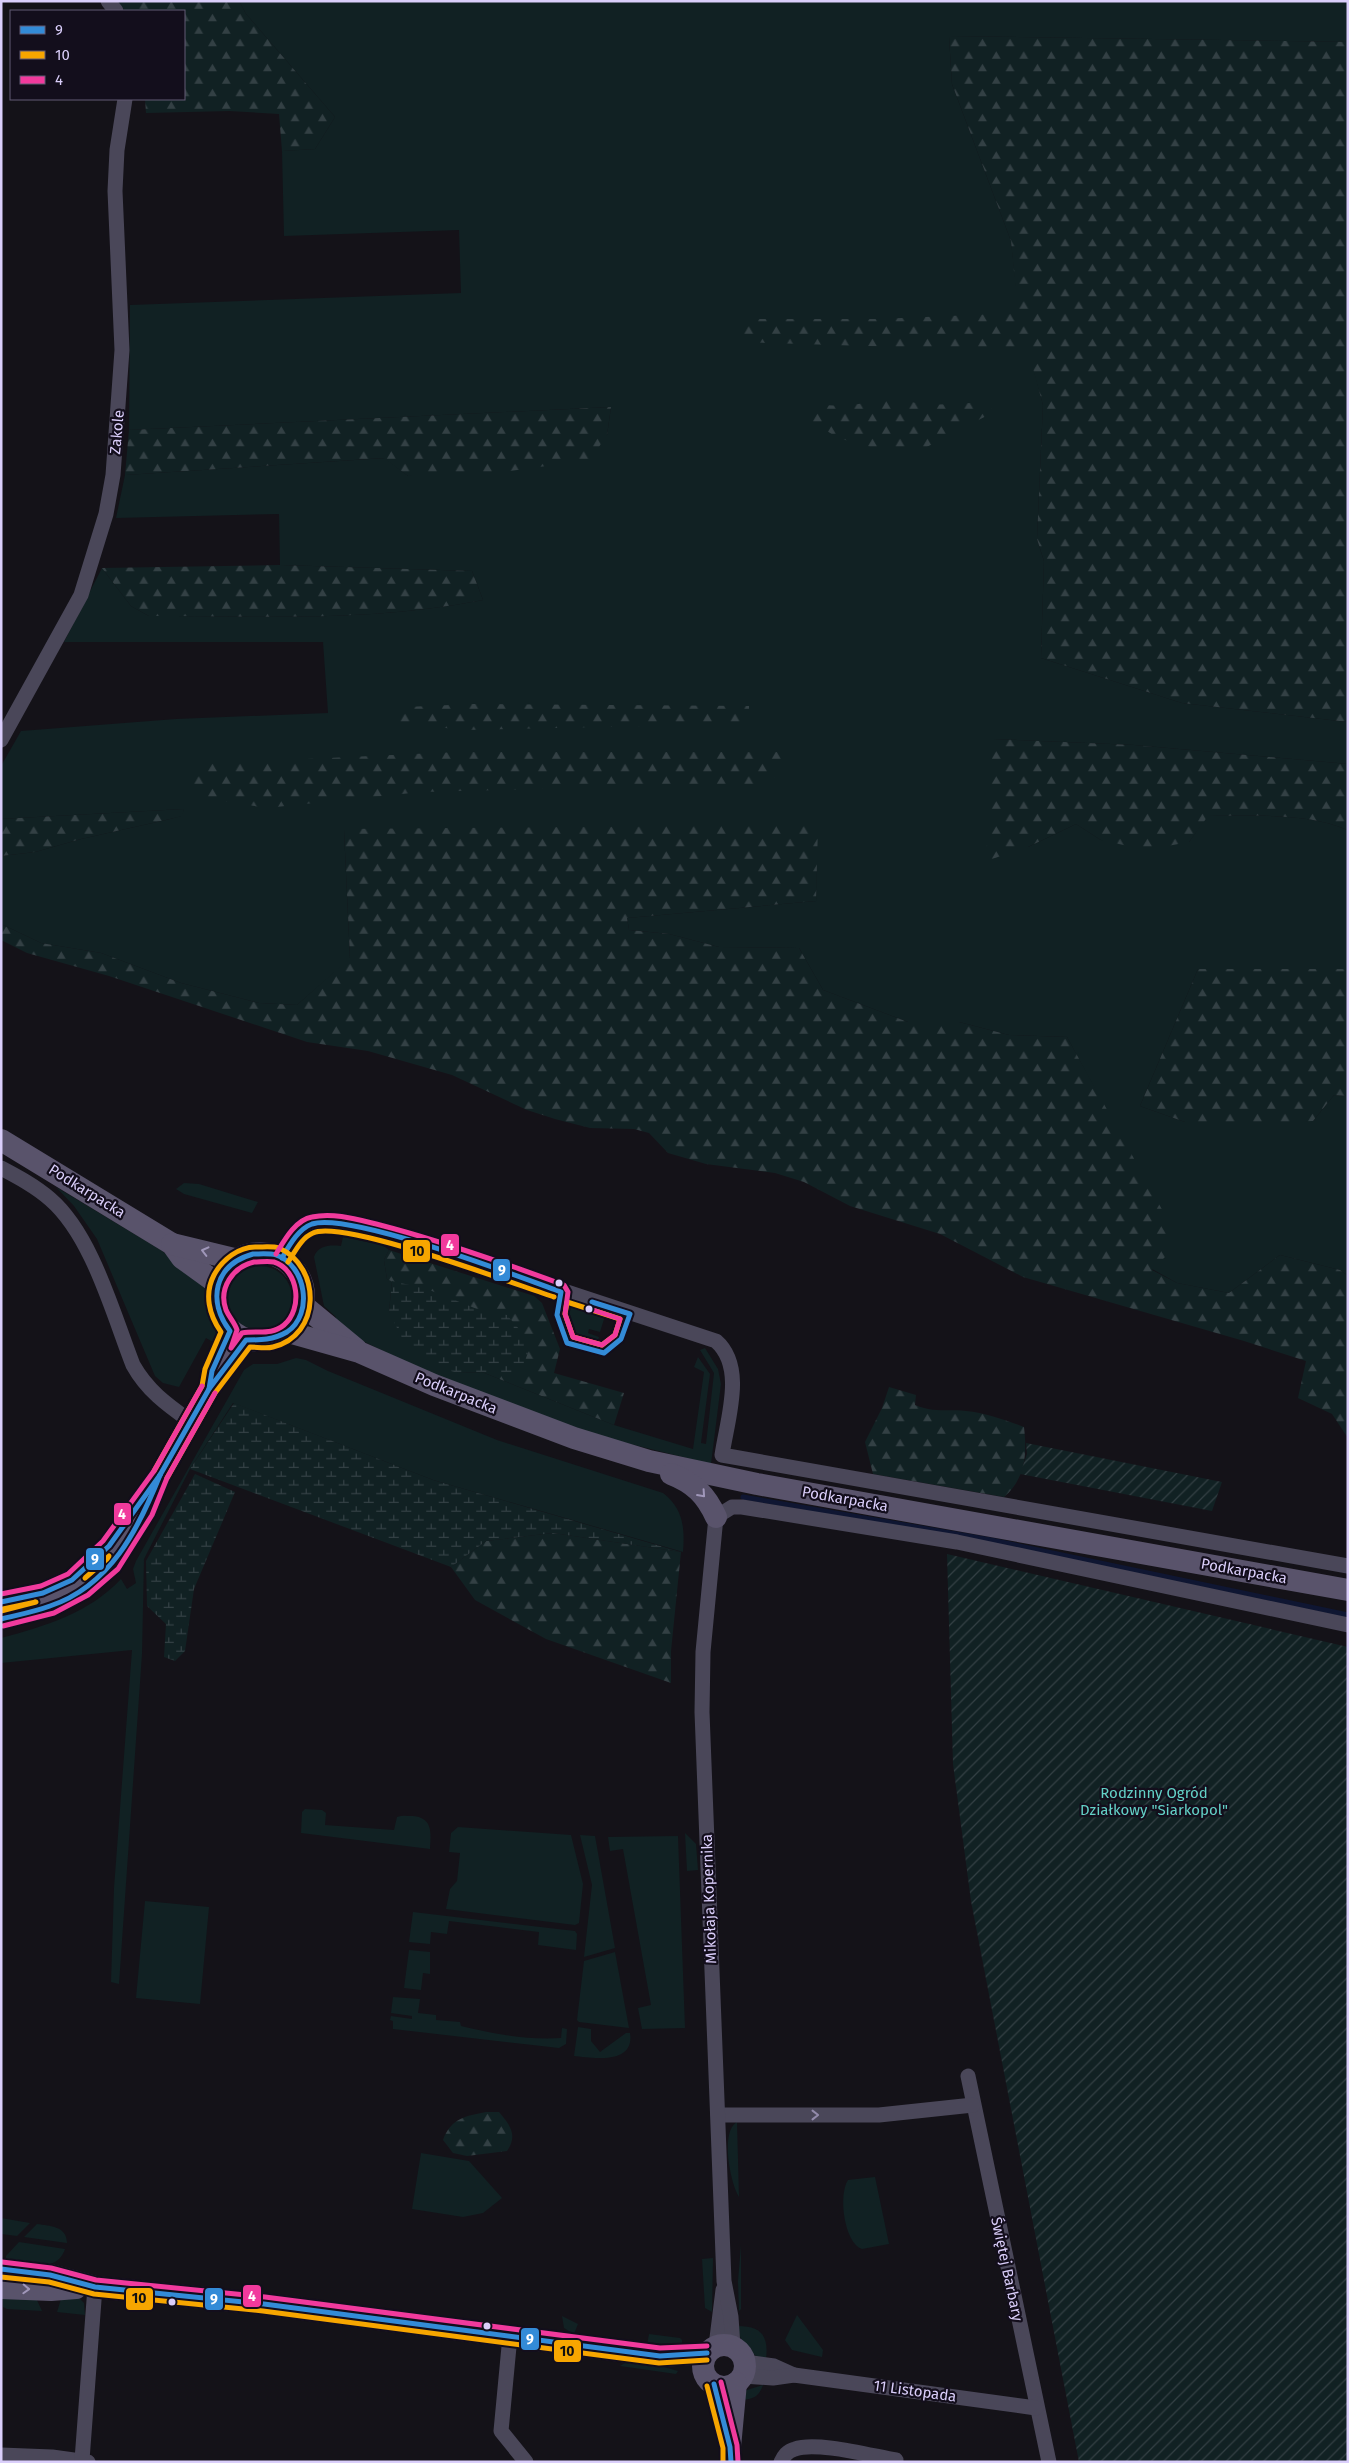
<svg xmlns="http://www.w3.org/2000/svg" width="1349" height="2463" font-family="'Fira Sans',sans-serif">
<defs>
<pattern id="forest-firs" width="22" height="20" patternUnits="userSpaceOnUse" patternTransform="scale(1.25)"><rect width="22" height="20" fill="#112123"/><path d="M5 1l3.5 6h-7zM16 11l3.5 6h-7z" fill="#334044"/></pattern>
<pattern id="wetland-marsh" width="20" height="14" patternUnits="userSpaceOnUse" patternTransform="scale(1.25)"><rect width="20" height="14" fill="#112123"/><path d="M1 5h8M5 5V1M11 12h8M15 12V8" fill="none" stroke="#334044"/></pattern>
<pattern id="garden-furrows" width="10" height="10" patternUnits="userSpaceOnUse" patternTransform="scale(1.25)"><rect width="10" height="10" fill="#112123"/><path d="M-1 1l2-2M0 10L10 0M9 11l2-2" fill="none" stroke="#334044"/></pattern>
</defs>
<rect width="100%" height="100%" fill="#141218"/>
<g fill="#112123">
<path d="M 239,1 L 1348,1 L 1348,42 L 949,36 L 952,84 L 1011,241 L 1019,313 L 1043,405 L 1037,539 L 1044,561 L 1041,658 L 1182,703 L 1348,722 L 1348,764 L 1134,745 L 993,739 L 1028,847 L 1076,824 L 1101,840 L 1189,842 L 1207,816 C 1251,816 1307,812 1348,830 L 1348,969 L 1198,969 L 1140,1106 L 1185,1122 L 1313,1121 L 1334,1095 L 1348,1096 L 1348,1276 L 1340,1270 L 1280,1255 L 1229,1293 L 1177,1283 L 1152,1269 L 1109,1115 L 1067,1037 L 1009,1035 L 959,1022 L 908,1022 L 823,990 L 799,948 L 719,947 L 669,934 L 629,930 L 627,918 L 816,901 L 817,826 L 344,830 L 350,959 L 297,1005 L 259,1003 L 181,983 L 101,953 L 41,943 L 1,924 L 1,856 L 35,852 L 81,839 L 170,819 L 181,816 L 184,809 L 1,819 L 1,766 L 21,731 L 176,719 L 328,713 L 323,642 L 64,642 L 102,568 L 131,606 L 149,616 C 260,616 373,622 483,600 L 472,571 L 280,565 L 279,514 L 116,518 L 125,475 L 385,458 L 408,476 L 607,435 L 611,407 L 129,430 L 130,305 L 461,293 L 459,230 L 284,236 L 282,151 L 315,149 L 335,117 L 246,14 Z"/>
<path d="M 184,1183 L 199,1184 L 258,1202 L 252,1213 L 184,1194 L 176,1189 Z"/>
<path d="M 56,1187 L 161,1250 L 206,1287 L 209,1312 L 216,1333 L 215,1343 L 206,1338 L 179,1387 L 163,1383 L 155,1376 L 97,1239 L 74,1206 Z"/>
<path d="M 343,1237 L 382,1245 L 389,1250 L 384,1260 L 387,1279 L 392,1281 L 389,1312 L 458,1373 L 482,1372 L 614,1425 L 693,1449 L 704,1372 L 694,1367 L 698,1357 L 710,1374 L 701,1443 L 706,1444 L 714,1373 L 700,1350 L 705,1348 L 718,1369 L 721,1384 L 711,1464 L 594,1435 L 426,1372 L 332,1326 L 336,1317 L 324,1306 L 314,1257 C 318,1245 330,1245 341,1246 Z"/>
<circle cx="260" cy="1298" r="32"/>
<path d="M 564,1302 L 605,1316 L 600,1332 L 589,1329 L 588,1333 L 599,1337 L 596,1346 C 577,1342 561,1322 564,1302 Z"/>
<path d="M 296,1358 L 306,1360 L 328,1371 L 497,1440 L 663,1493 C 683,1508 685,1528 683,1552 L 433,1480 L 233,1403 L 190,1469 L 144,1559 L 142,1654 L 119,1984 L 111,1982 L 114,1888 L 132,1650 L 1,1663 L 1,1638 C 46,1626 89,1613 121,1579 L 127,1589 L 136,1583 L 133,1569 L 136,1561 L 244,1370 L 253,1364 L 277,1364 Z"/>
<path d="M 305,1809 L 322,1810 L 326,1813 L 325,1825 L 394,1830 L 397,1817 C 402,1815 407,1816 413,1816 C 433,1818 431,1833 430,1849 L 301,1833 L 302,1812 Z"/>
<path d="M 458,1827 L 571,1835 L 583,1884 L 579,1923 L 575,1925 L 446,1909 L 450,1889 L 457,1881 L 460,1853 L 449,1852 L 451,1833 Z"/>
<path d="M 685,1833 L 696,1844 L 698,1870 L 687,1871 Z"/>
<path d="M 580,1835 L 595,1836 L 615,1948 L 584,1957 L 592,1885 Z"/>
<path d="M 678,1836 L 685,2028 L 642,2029 L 638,2008 L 651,2005 L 623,1849 L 610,1851 L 608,1837 Z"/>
<path d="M 145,1901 L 209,1907 L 200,2004 L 136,1998 Z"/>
<path d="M 413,1912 L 575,1931 L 577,1934 L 576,1950 L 538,1945 L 539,1932 L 449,1921 L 447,1934 L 431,1932 L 430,1944 L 409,1942 Z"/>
<path d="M 409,1950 L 430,1952 L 430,1974 L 423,1973 L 421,1990 L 404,1988 Z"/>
<path d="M 615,1952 L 629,2028 L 579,2022 L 577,2020 L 584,1961 Z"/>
<path d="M 393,1997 L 420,1999 L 418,2013 L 436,2015 L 436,2020 L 460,2022 L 461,2026 C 494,2034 526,2040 561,2038 L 562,2028 L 567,2029 L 566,2044 L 559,2048 L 393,2029 L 393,2021 L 390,2020 L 391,2016 L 412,2019 L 412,2016 L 391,2013 Z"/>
<path d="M 578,2027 L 591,2029 L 591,2041 L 600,2052 L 626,2033 L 630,2033 C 635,2065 592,2058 574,2056 Z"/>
<path d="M 737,2122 L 739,2197 C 730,2183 720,2131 737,2122 Z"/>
<path d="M 421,2153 L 469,2161 L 502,2198 L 483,2213 L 463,2217 L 412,2209 Z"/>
<path d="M 875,2177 L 889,2244 L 862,2249 C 844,2243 838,2195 848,2180 Z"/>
<path d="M 1,2218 L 30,2223 L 17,2236 L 1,2234 Z"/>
<path d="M 37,2224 C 50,2226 67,2226 67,2243 L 24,2237 Z"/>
<path d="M 19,2242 L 65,2249 C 57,2274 25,2264 5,2263 L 6,2256 Z"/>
<path d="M 741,2245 L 741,2309 L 739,2311 L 738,2281 Z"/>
<path d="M 713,2258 L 712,2312 L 705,2308 L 702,2259 Z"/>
<path d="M 2,2295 L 36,2298 L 42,2311 L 7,2309 L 3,2307 Z"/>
<path d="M 79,2298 L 84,2303 L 85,2315 L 57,2312 L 61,2299 Z"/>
<path d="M 797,2315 L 823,2350 L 822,2357 L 792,2350 L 785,2340 Z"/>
<path d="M 562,2316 L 578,2324 L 574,2334 L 564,2328 Z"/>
<path d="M 738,2326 C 761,2326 769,2336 766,2359 C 749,2356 739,2342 738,2326 Z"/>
<path d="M 649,2334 L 680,2338 L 682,2340 L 682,2346 L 647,2345 Z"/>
<path d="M 625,2363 L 657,2365 L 678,2371 L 676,2374 L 620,2366 Z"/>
<path d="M 763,2385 C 759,2397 753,2399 741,2400 L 747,2390 Z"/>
</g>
<g fill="url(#forest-firs)">
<path d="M 117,1 L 239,1 L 246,14 L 335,117 L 315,149 L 282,151 L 279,114 L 229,111 L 146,113 L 145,99 L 184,99 L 184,11 L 125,11 Z"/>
<path d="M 949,36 L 1348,42 L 1348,722 L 1182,703 L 1041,658 L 1044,561 L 1037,539 L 1043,405 L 1028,351 L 742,342 L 741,319 L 879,319 L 1018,313 L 1011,241 L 952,84 Z"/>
<path d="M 894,399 L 929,405 L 992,402 L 992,413 L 919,451 L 874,448 L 838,438 L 808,419 L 823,405 L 844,406 Z"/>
<path d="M 611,407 L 607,435 L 590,460 L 495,473 L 408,476 L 384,458 L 125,475 L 129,430 Z"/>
<path d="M 280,565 L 472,571 L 483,600 C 373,622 260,616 149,616 L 131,606 L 102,568 Z"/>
<path d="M 473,704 L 749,706 L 749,724 L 464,730 L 391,722 L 392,711 L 406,707 Z"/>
<path d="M 993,739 L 1134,745 L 1348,764 L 1348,830 C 1307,812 1251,816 1208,816 L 1189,842 L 1146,850 L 1101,840 L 1076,824 L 1028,847 L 986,861 Z"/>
<path d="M 456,752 L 781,752 L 788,757 L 769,786 L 665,786 L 421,792 L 266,808 L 193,796 L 190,772 L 204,764 Z"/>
<path d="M 184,809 L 182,816 L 170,819 L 81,839 L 35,852 L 1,856 L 1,819 Z"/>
<path d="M 818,825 L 816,901 L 627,918 L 629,930 L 669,934 L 719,947 L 799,948 L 823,990 L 908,1022 L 959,1022 L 1009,1035 L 1067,1037 L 1165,1215 L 1168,1254 L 1152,1270 L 1177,1283 L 1229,1293 L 1280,1255 L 1340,1270 L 1348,1276 L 1348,1438 L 1332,1414 L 1298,1398 L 1306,1361 L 1244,1341 L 1023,1277 L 940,1234 L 850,1206 L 804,1182 L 775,1173 L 706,1164 L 668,1153 L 649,1133 L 634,1129 L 590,1128 L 555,1119 L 527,1110 L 452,1075 L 368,1051 L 307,1042 L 109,976 L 27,953 L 1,940 L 1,924 L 41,943 L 101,953 L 181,983 L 259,1003 L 297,1005 L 350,958 L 344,829 Z"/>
<path d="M 1198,969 L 1348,969 L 1348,1096 L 1334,1095 L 1313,1121 L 1259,1126 L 1185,1122 L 1140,1106 Z"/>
<path d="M 389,1250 L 534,1296 L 542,1303 L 560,1349 L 554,1373 L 624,1393 L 614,1425 L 482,1372 L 426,1299 L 387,1279 L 384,1260 Z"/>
<path d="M 889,1387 L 916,1395 L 915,1405 C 934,1413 946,1409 966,1411 C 986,1413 1005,1420 1024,1427 C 1027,1454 1026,1478 1004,1497 L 873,1474 L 865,1442 L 882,1408 Z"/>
<path d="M 553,1533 L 681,1552 L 671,1651 L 671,1683 L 546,1639 L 475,1600 L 451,1567 L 486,1541 Z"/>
<path d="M 486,2112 L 499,2112 C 510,2125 518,2135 507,2151 L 467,2156 L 453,2153 L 443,2140 C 451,2118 466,2116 486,2112 Z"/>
</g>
<g fill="url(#wetland-marsh)">
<path d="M 392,1281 L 427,1289 L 482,1311 L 507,1315 L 531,1343 L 521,1373 L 510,1376 L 482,1372 L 458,1373 L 433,1366 L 411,1350 L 403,1340 L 389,1312 Z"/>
<path d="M 234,1403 L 433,1480 L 681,1552 L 553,1533 L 486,1541 L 451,1567 L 190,1469 Z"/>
<path d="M 195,1474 L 235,1492 L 194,1589 L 185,1651 L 175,1661 L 164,1657 L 166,1624 L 147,1606 L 146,1561 Z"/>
</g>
<g fill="url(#garden-furrows)">
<path d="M 1026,1443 L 1222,1482 L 1212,1511 L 1020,1474 L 1027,1454 Z"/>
<path d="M 947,1554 L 1348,1647 L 1348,2462 L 1079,2462 L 971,1901 L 953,1764 Z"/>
</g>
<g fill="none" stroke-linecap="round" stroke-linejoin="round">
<path stroke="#0f1632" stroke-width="5" d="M 743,1497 L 991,1540 L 1348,1615"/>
<g stroke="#4a4759" stroke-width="15">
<path d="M 108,1 L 116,11"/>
<path d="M 1,740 L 81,595 L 106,514 L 113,475 L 122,350 L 115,191 L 117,150 L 125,99"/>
<path d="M 1,1168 C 18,1177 35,1186 50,1199 C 92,1235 113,1314 133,1365 C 147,1390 166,1404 190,1421"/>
<path d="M 282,1258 L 299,1234 L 313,1224 L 331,1222 L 345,1224 L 406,1239 L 716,1341 C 746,1367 727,1420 722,1455 L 1348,1566"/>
<path d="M 968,2076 L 1049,2462"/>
<path d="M 718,2115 L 879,2115 L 973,2105"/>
<path d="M 510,2336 L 501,2431 L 526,2462"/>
<path d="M 716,2346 L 723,2290"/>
<path d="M 733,2346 L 731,2317 L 724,2281 L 702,1712 L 703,1652 L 716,1517 L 732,1507 L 742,1507 L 957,1542 L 1348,1625"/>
<path d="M 745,2362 L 774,2366 L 794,2375"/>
<path d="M 743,2376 L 773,2378 L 794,2375 L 1036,2408"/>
<path d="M 1,2455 L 52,2457 L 88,2462"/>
<path d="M 82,2460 L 95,2287"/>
<path d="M 781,2462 C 784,2456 787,2451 795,2449 C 816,2441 872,2456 896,2460 L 896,2462"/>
</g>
<g stroke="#59536b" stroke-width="22">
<path d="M 1,1140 L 172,1244 L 182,1258 L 218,1284"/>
<path d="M 172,1244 L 238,1260"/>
<circle cx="260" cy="1297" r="44"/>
<path d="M 304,1306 L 356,1349"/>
<path d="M 288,1332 L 359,1352 L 434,1385 L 574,1438 L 649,1461 L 757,1484 L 1348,1590"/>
<path d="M 671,1474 C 694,1483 706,1495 716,1517"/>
<path d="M 1,1602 L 43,1593 L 72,1580 L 109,1546 L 160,1475 L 209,1389 L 246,1340"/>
<path d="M 1,1619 L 54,1604"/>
<path d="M 1,2269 L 50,2275 L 95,2287 L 264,2304 L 660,2356 L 707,2353"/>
<path d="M 1,2288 L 51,2290 L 76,2288"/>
<circle cx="724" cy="2366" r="21"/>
<path d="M 731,2462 L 730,2447 L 736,2383"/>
</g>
<defs>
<g id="bus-1">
<path d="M 253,1254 C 260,1254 270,1253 276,1255 C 306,1265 314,1314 287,1332 C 273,1340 261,1340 246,1340 L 209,1389 L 212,1371 L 230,1331 C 207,1301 214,1265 253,1254 Z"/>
<path d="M 282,1258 C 289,1246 298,1229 312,1224 C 350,1212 517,1276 561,1292 L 557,1315 L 567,1343 L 604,1353 L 621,1339 L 630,1314 L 592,1302"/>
<path d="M 160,1475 L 209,1389"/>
<path d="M 1,1602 L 43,1593 L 72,1580 L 109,1546 L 160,1475"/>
<path d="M 1,1619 C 17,1615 34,1612 50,1606 C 110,1586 138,1530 160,1475"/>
<path d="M 1,2269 L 50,2275 L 95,2287 L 264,2304 L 660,2356 L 707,2353"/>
<path d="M 714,2384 L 730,2447 L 731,2462"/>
</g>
<g id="bus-2">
<path d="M 288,1262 C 295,1252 301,1238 313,1233 C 343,1219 514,1284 554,1297"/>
<path d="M 567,1302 L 620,1319 L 615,1335 L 602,1345 L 573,1337 L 565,1314 Z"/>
<path d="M 154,1471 L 202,1386 L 205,1369 L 221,1332 C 209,1315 204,1294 214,1275 C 222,1260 239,1246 257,1247 C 264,1247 273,1246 279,1248 C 322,1267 321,1336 273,1347 C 266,1349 257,1347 250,1347 L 215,1393 L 167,1478"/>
<path d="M 109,1556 L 107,1559 L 85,1578 Z"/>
<path d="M 1,1611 L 36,1602 L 3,1609"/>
<path d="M 1,2277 L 49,2282 L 94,2294 L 263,2311 L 659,2363 L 707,2360"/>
<path d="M 707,2386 L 723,2448 L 723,2462"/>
</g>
<g id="bus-3">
<path d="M 276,1254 C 284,1241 295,1220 312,1217 C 334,1212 359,1220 380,1225 C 442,1241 504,1263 564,1285 L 568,1292 L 565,1314 L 573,1337 L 602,1345 L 615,1335 L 620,1319 L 590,1309"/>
<path d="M 254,1262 C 260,1262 268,1261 274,1262 C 299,1270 303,1309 284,1325 C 271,1336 257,1330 242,1333 L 231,1348 L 237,1330 C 235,1323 229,1317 226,1310 C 218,1288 233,1267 254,1262 Z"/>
<path d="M 1,1594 L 41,1586 L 68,1574 L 103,1541 L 154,1471 L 202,1386"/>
<path d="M 3,1626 L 54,1613 L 88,1595 L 118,1569 L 152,1515 L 167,1478 L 215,1393"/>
<path d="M 2,2262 L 51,2268 L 96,2280 L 265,2297 L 660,2348 L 707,2346"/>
<path d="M 721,2382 L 737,2445 L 738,2462"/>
</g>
</defs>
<use href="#bus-1" stroke="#130e1c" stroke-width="9"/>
<use href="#bus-2" stroke="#130e1c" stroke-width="9"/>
<use href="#bus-3" stroke="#130e1c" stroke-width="9"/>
<use href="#bus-1" stroke="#338bd7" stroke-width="5"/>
<use href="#bus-2" stroke="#f7a600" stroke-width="5"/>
<use href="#bus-3" stroke="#f13a9d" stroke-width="5"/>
</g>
<defs><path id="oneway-chevron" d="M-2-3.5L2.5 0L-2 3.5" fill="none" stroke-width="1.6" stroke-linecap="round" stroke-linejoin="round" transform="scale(1.25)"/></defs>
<g stroke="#a097ba">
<use href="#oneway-chevron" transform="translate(205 1251) rotate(-166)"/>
<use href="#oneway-chevron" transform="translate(702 1494) rotate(48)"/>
<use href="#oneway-chevron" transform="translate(26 2289) rotate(2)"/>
</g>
<use stroke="#928aaa" href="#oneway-chevron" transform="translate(815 2115)"/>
<g fill="#dacefa" stroke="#130e1c" stroke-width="2">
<circle cx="559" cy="1283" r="4.5"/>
<circle cx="589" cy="1309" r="4.5"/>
<circle cx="172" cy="2302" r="4.5"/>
<circle cx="487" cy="2326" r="4.5"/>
</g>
<g text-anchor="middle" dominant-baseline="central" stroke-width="4.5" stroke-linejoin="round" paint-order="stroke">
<g font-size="15" fill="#dacefa" stroke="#130e1c">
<text transform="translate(117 432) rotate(-85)">Zakole</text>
<text transform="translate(87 1191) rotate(32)">Podkarpacka</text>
<text transform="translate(456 1393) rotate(22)">Podkarpacka</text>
<text transform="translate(845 1499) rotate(10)">Podkarpacka</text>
<text transform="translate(1244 1571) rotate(10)">Podkarpacka</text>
<text transform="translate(709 1899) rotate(-92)">Mikołaja Kopernika</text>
<text transform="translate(1007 2269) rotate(78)">Świętej Barbary</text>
<text transform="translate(915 2391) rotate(8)">11 Listopada</text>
</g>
<g font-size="15" fill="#63d1c7" stroke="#130e1c">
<text x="1154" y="1793">Rodzinny Ogród<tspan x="1154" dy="17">Działkowy "Siarkopol"</tspan></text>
</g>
</g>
<g stroke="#130e1c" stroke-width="2">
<rect x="440" y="1233" width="20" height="24" rx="5" fill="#f13a9d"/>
<rect x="402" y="1239" width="29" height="24" rx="5" fill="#f7a600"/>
<rect x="492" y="1258" width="19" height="24" rx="5" fill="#338bd7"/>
<rect x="113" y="1502" width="19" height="24" rx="5" fill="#f13a9d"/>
<rect x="85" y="1547" width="20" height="24" rx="5" fill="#338bd7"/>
<rect x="242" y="2284" width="20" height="24" rx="5" fill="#f13a9d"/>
<rect x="125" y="2287" width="29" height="24" rx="5" fill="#f7a600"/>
<rect x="204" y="2287" width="20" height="24" rx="5" fill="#338bd7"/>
<rect x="520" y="2327" width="20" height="24" rx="5" fill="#338bd7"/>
<rect x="553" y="2339" width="29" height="24" rx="5" fill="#f7a600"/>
</g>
<g font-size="14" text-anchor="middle" font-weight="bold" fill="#fff">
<text x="450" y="1250">4</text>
<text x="502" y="1275">9</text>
<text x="122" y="1519">4</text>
<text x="95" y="1564">9</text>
<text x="252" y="2301">4</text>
<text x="214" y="2304">9</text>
<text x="530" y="2344">9</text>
</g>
<g font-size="14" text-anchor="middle" font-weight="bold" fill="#111">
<text x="417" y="1256">10</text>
<text x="139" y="2303">10</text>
<text x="567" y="2356">10</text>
</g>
<rect width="1349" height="2463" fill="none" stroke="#dacefa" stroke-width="5"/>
<rect x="10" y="10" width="175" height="90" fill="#130e1c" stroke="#635b75"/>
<rect x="20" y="26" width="25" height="8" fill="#338bd7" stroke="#635b75"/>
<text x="55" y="35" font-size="15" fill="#dacefa">9</text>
<rect x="20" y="51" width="25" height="8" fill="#f7a600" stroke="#635b75"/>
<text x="55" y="60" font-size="15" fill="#dacefa">10</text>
<rect x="20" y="76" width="25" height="8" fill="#f13a9d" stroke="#635b75"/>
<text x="55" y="85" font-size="15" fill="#dacefa">4</text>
</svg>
